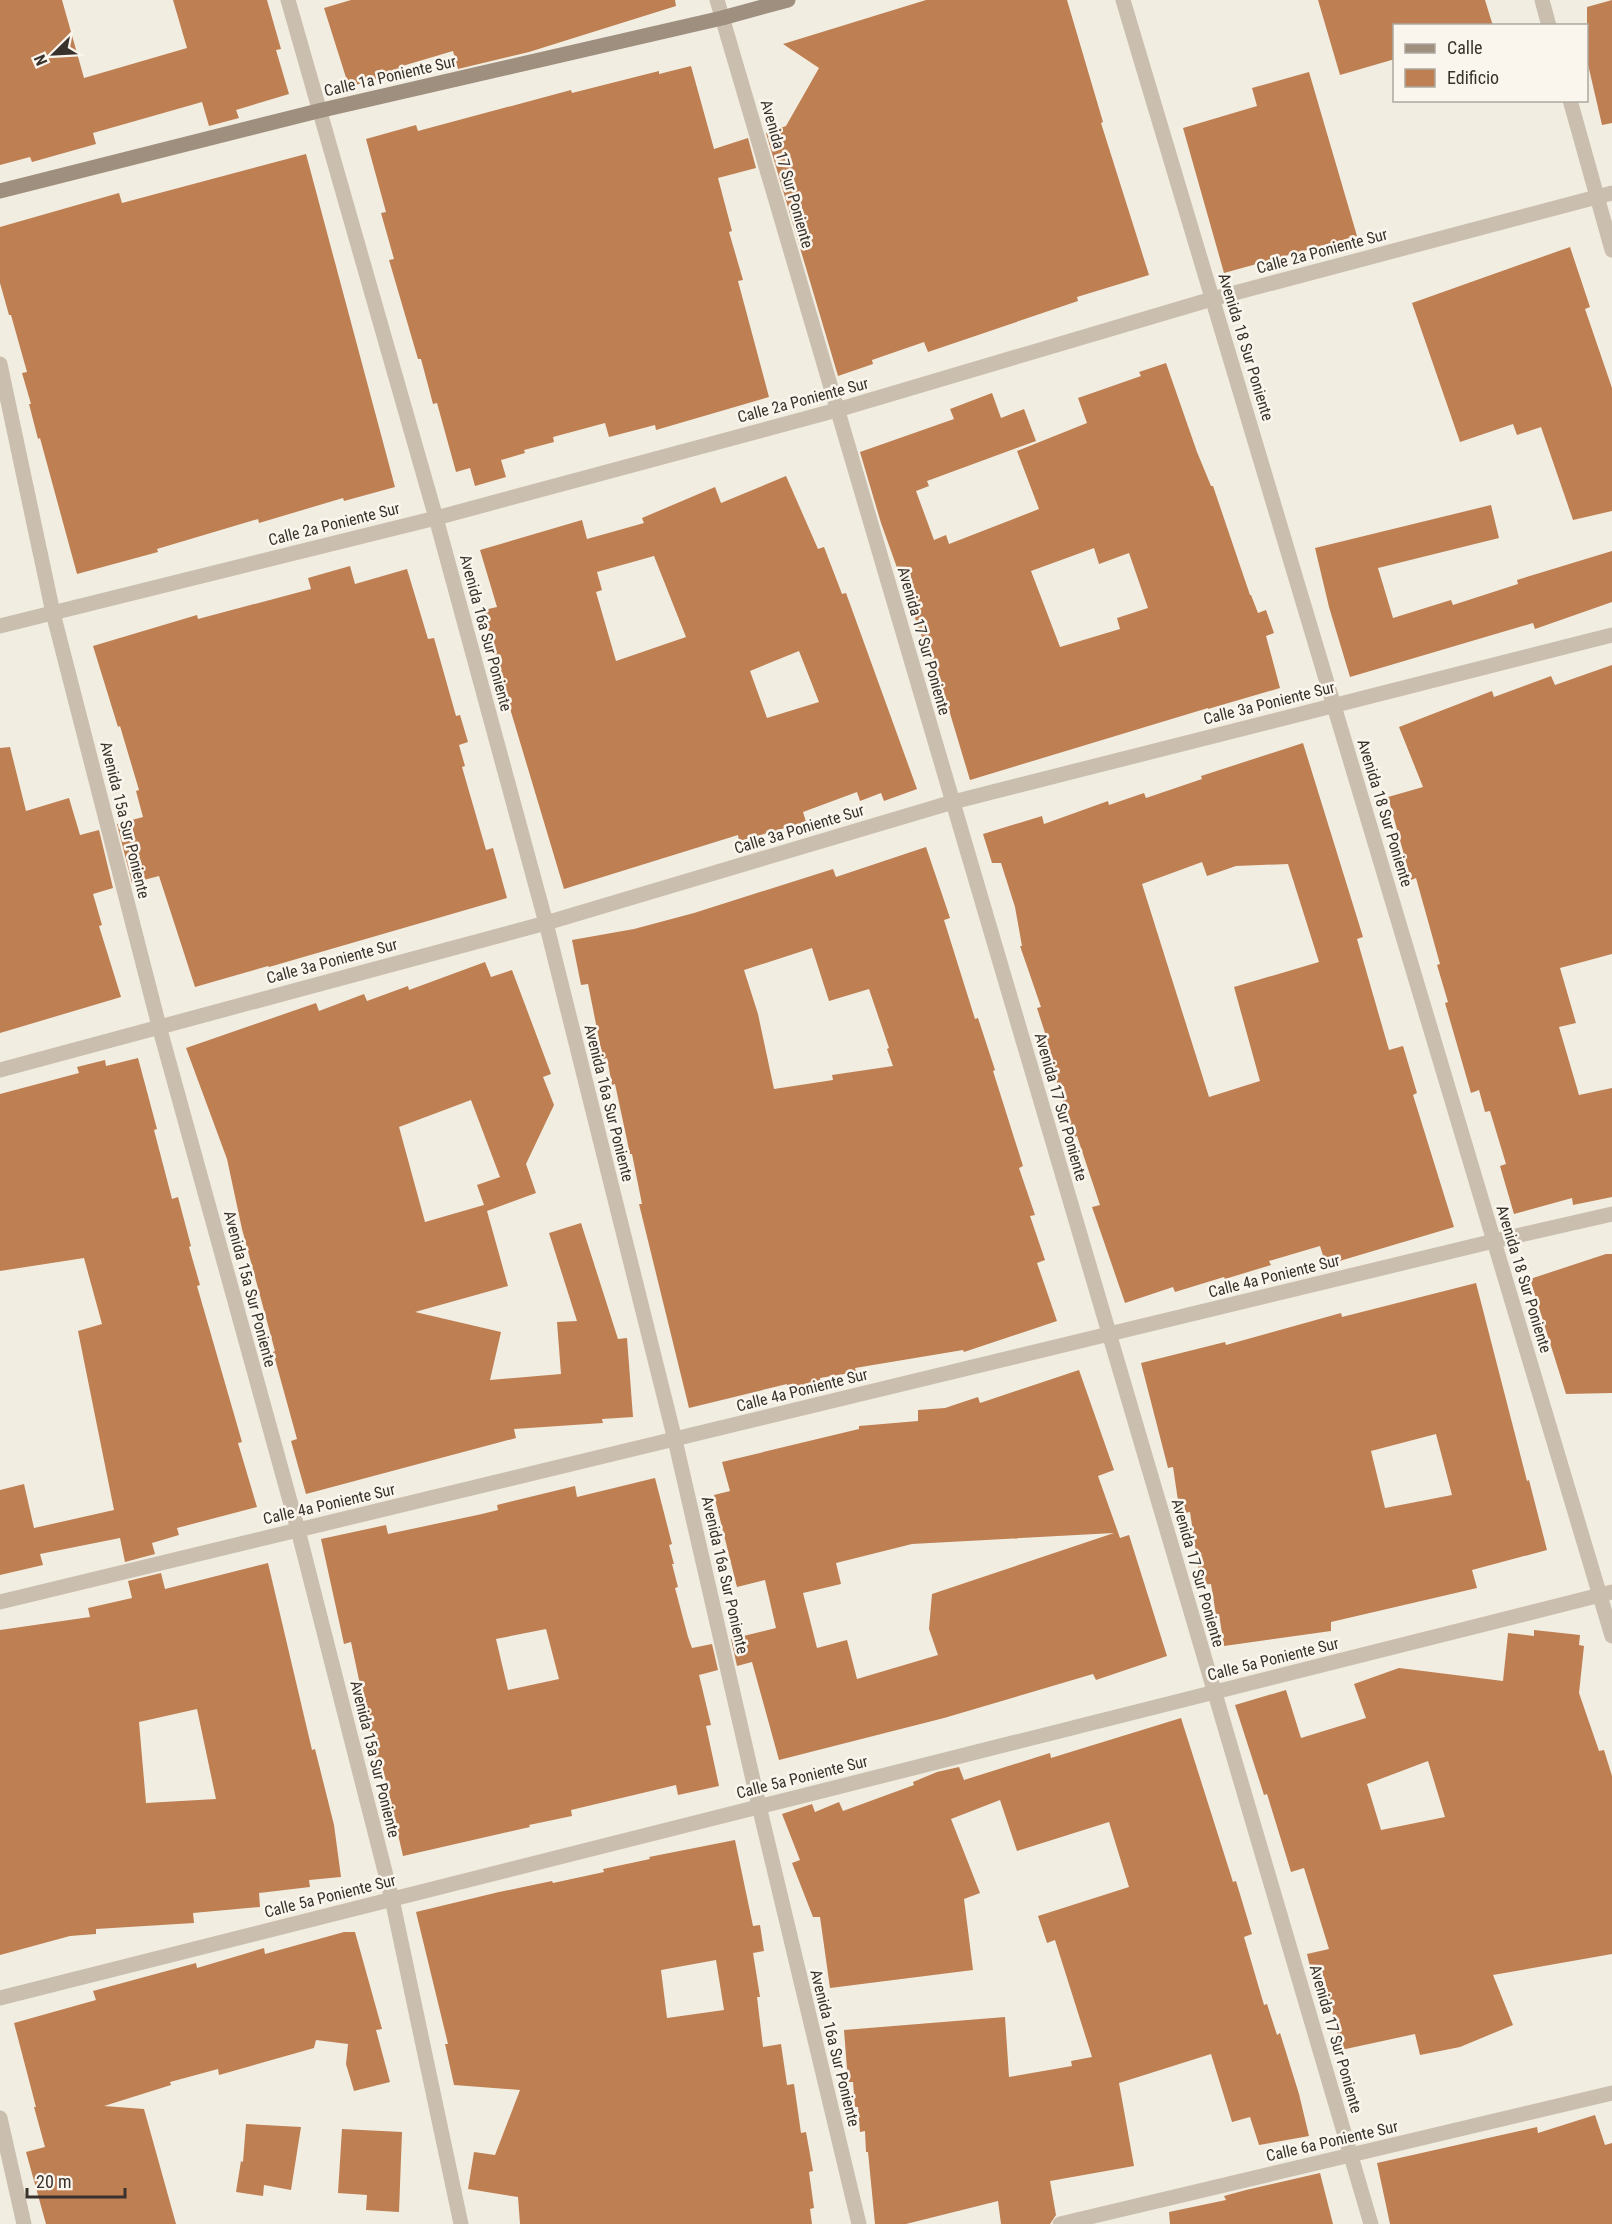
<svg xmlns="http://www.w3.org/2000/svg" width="1612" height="2224" font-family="'Roboto Condensed',sans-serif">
<rect width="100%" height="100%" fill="#f2ede1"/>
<g fill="#be7f53" fill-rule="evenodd">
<path d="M 0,0 L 62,0 L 84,78 L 187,48 L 173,0 L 267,0 L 281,49 L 276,50 L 289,94 L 236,110 L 239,118 L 209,126 L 202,102 L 93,133 L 96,144 L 32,162 L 30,157 L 0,165 Z"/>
<path d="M 351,0 L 675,0 L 676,6 L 529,52 L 458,69 L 453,51 L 399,67 L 401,71 L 349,87 L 324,8 Z"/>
<path d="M 926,0 L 1067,0 L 1103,122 L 1101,123 L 1149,275 L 1077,297 L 1078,301 L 928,352 L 924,342 L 872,360 L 873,364 L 838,376 L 766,133 L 786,126 L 819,68 L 783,44 Z"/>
<path d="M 1318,0 L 1485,0 L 1493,26 L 1395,26 L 1395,59 L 1340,75 Z"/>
<path d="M 1612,0 L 1612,123 L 1602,125 L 1587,60 L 1587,7 Z"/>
<path d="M 691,66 L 714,149 L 748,138 L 756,168 L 718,178 L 732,231 L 729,232 L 743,280 L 738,281 L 769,397 L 656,430 L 655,425 L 609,437 L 605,423 L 553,437 L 554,442 L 524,450 L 525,453 L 501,460 L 506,477 L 475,486 L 470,468 L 456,472 L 437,403 L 433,404 L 421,359 L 418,359 L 389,260 L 394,259 L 381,213 L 386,212 L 366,139 L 416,125 L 418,131 L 571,90 L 572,93 L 659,71 L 659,74 Z"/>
<path d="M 1309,72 L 1357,236 L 1224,273 L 1183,128 L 1257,106 L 1252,88 Z"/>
<path d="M 306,154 L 395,487 L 344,501 L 343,498 L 259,523 L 258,519 L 157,549 L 158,552 L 77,574 L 40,438 L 38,439 L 29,404 L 31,404 L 22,373 L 27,372 L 11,315 L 9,315 L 0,283 L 0,227 L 119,193 L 122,203 Z"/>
<path d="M 1570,247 L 1590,307 L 1585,309 L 1612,388 L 1612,511 L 1573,520 L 1541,427 L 1517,435 L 1513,424 L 1460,442 L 1412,303 Z"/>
<path d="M 1166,363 L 1197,452 L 1211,486 L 1213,486 L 1250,595 L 1251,595 L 1258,613 L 1266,610 L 1274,633 L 1266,636 L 1280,688 L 1208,709 L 1208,708 L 970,780 L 937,670 L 934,671 L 881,523 L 860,452 L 954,419 L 950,409 L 992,393 L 1001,418 L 1024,409 L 1036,441 L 927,481 L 929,486 L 916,491 L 934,540 L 946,535 L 949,544 L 1039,509 L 1017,451 L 1087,423 L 1078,398 L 1141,376 L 1139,372 ZM 1094,548 L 1099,564 L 1129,553 L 1148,608 L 1117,618 L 1120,629 L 1060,647 L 1031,571 Z"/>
<path d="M 786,476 L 818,549 L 824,547 L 842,594 L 846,593 L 917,789 L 884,801 L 881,793 L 860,801 L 857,792 L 803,812 L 806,822 L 739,841 L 738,835 L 564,889 L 494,655 L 484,610 L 497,607 L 480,550 L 582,520 L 587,539 L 644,523 L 642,518 L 715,487 L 721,503 ZM 654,556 L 686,637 L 616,661 L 596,592 L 602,590 L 597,572 ZM 799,651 L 819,702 L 767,718 L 750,671 Z"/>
<path d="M 1491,505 L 1499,538 L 1378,568 L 1393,618 L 1451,600 L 1453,605 L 1518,584 L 1517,580 L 1612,551 L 1612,602 L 1535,629 L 1533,623 L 1350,677 L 1329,607 L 1315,548 Z"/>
<path d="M 350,566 L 355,584 L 407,569 L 428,639 L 434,638 L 456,716 L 460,715 L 468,742 L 459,745 L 465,766 L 462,767 L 486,850 L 493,848 L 507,898 L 269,967 L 268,966 L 195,987 L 159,876 L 132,883 L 117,824 L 143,817 L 136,791 L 139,790 L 120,726 L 118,727 L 93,646 L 197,615 L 198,619 L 311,589 L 308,578 Z"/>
<path d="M 1612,665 L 1612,954 L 1560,968 L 1576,1023 L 1559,1027 L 1579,1095 L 1612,1088 L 1612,1197 L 1573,1205 L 1572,1198 L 1514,1214 L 1500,1166 L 1506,1164 L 1490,1111 L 1485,1112 L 1479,1090 L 1471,1093 L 1445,1003 L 1448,1002 L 1437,965 L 1440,964 L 1416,878 L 1411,880 L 1388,797 L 1423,787 L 1399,727 L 1492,691 L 1494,697 L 1551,676 L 1555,685 Z"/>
<path d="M 1303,743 L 1363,937 L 1357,939 L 1389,1050 L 1403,1046 L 1417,1093 L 1413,1095 L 1454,1227 L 1326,1265 L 1320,1246 L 1269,1261 L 1271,1265 L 1225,1279 L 1224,1277 L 1175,1292 L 1173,1287 L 1125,1303 L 1092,1207 L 1100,1205 L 1077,1136 L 1074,1137 L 1044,1040 L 1047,1039 L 1037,1008 L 1041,1007 L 1020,946 L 1022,946 L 1015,907 L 1001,863 L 992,863 L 983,834 L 1042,816 L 1044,824 L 1108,801 L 1109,805 L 1144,793 L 1146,798 L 1202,779 L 1201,776 ZM 1202,862 L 1207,876 L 1236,866 L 1288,864 L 1319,962 L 1234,987 L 1260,1081 L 1209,1097 L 1142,884 Z"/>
<path d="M 10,747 L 26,811 L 69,798 L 80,835 L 99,830 L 113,888 L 93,894 L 102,925 L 99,926 L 121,997 L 0,1033 L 0,748 Z"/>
<path d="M 926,847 L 950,918 L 944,920 L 975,1019 L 978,1018 L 995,1070 L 993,1071 L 1023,1166 L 1019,1168 L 1035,1215 L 1030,1216 L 1045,1260 L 1037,1263 L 1057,1321 L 964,1352 L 963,1350 L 855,1368 L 856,1372 L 820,1378 L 821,1384 L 788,1389 L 787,1384 L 689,1408 L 639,1204 L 642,1204 L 632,1154 L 630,1154 L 615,1084 L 612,1085 L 607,1058 L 603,1059 L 588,984 L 581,985 L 572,940 L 634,929 L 694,913 L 833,869 L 836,877 ZM 812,948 L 829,1001 L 869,989 L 889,1048 L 887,1049 L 893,1066 L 832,1075 L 833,1080 L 774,1089 L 758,1014 L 744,970 Z"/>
<path d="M 485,962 L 491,977 L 512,970 L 551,1074 L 543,1077 L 554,1105 L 526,1164 L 536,1193 L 487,1211 L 508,1286 L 415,1312 L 501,1332 L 490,1380 L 561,1374 L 557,1322 L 577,1321 L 549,1233 L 581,1223 L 618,1339 L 627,1338 L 633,1417 L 602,1419 L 603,1423 L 514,1429 L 516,1438 L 306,1494 L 291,1441 L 297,1439 L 273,1352 L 275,1351 L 242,1229 L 227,1159 L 186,1048 L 316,1003 L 319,1011 L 364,994 L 367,1001 L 408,986 L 409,990 ZM 471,1100 L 500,1177 L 477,1185 L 484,1205 L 425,1222 L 399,1127 Z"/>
<path d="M 138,1058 L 157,1129 L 154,1130 L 172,1199 L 178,1197 L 191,1246 L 189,1247 L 200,1285 L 197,1286 L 242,1442 L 238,1443 L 257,1507 L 177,1528 L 179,1535 L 152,1543 L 155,1554 L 125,1562 L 120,1538 L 40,1554 L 43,1565 L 0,1575 L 0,1490 L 24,1484 L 34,1528 L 114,1510 L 78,1331 L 102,1324 L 84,1258 L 0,1271 L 0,1094 L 79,1073 L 77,1067 L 105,1060 L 106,1066 Z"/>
<path d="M 1606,1254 L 1612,1254 L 1612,1393 L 1566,1394 L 1530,1279 Z"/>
<path d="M 1476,1283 L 1527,1481 L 1529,1480 L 1547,1550 L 1472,1570 L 1477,1588 L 1331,1622 L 1331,1631 L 1224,1646 L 1219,1614 L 1216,1615 L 1211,1584 L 1201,1585 L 1190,1512 L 1180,1514 L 1173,1467 L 1168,1468 L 1141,1363 L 1225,1342 L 1226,1345 L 1341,1313 L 1342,1317 ZM 1436,1434 L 1452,1495 L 1385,1508 L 1371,1451 Z"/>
<path d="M 1079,1370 L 1114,1470 L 1098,1476 L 1120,1538 L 1129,1535 L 1167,1656 L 1096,1680 L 1093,1674 L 944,1718 L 779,1760 L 752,1662 L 737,1666 L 731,1639 L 776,1628 L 765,1580 L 737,1587 L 714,1495 L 730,1491 L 722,1462 L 859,1429 L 859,1426 L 918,1421 L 918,1410 L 945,1408 L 978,1397 L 980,1403 ZM 1114,1533 L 932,1594 L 929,1629 L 938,1655 L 857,1679 L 847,1640 L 817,1648 L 803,1593 L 841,1584 L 836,1563 L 912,1544 Z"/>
<path d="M 655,1478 L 672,1544 L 669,1545 L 674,1564 L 672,1564 L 678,1587 L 675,1588 L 688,1637 L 692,1648 L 712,1644 L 718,1670 L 699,1675 L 711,1725 L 706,1726 L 719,1786 L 678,1795 L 676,1785 L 571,1810 L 572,1816 L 529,1825 L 530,1827 L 403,1856 L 385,1778 L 380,1779 L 351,1642 L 344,1644 L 321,1539 L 386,1525 L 388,1534 L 482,1514 L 498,1510 L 497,1505 L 575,1486 L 577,1497 ZM 546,1629 L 559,1679 L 508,1690 L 496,1639 Z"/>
<path d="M 268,1563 L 312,1750 L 315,1749 L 334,1825 L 341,1877 L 309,1880 L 310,1887 L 259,1893 L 260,1907 L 193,1913 L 194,1923 L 96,1929 L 96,1934 L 70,1936 L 0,1955 L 0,1630 L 90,1617 L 88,1608 L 132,1598 L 128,1581 L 161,1573 L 165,1589 ZM 197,1709 L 216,1799 L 146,1803 L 139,1722 Z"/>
<path d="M 1534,1630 L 1580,1635 L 1579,1645 L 1584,1646 L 1579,1693 L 1599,1751 L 1604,1750 L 1612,1776 L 1612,1954 L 1493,1975 L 1513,2025 L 1460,2047 L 1420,2055 L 1415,2034 L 1341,2050 L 1324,1977 L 1313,1980 L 1307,1954 L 1329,1949 L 1304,1868 L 1291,1872 L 1267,1794 L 1264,1795 L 1235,1705 L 1286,1690 L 1301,1738 L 1366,1718 L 1354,1684 L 1399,1668 L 1503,1681 L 1508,1633 L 1534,1636 ZM 1428,1761 L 1445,1817 L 1381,1830 L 1367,1784 Z"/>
<path d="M 1181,1718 L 1233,1882 L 1236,1881 L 1252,1934 L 1244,1937 L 1264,2005 L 1267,2004 L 1277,2035 L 1280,2033 L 1299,2094 L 1309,2136 L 1259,2145 L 1250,2117 L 1232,2122 L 1211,2054 L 1119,2083 L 1134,2166 L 1050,2181 L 1056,2215 L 1050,2224 L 1001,2224 L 998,2201 L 906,2224 L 875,2224 L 868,2152 L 866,2152 L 865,2131 L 860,2132 L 858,2107 L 855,2107 L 853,2082 L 848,2082 L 844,2030 L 1005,2017 L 1009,2077 L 1072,2066 L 1071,2061 L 1092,2057 L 1055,1940 L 1047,1943 L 1038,1916 L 1129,1887 L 1109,1822 L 1017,1851 L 1000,1800 L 951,1819 L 980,1893 L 964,1899 L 973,1970 L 830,1988 L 820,1917 L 813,1917 L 792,1863 L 800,1860 L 782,1814 L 812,1804 L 815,1812 L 839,1802 L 843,1811 L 914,1785 L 913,1782 L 937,1772 L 959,1767 L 964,1780 L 1050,1753 L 1051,1758 Z"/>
<path d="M 735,1840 L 753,1926 L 760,1925 L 764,1951 L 753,1953 L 760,1997 L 757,1997 L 763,2047 L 781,2044 L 787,2085 L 794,2084 L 801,2133 L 806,2132 L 813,2171 L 809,2172 L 814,2208 L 810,2209 L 812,2224 L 520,2224 L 518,2197 L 468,2189 L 474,2152 L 495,2155 L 520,2090 L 454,2085 L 445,2044 L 448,2044 L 416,1912 L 499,1892 L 552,1881 L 553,1883 L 604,1872 L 603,1869 L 650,1859 L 649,1857 ZM 716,1960 L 724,2010 L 667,2018 L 661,1970 Z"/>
<path d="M 344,1932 L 355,1932 L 382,2029 L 376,2030 L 390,2082 L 354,2091 L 346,2064 L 348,2044 L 316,2040 L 314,2048 L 219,2075 L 218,2069 L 170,2082 L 171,2085 L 104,2106 L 144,2109 L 176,2224 L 46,2224 L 26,2152 L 45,2147 L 34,2107 L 36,2107 L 14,2023 L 96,2000 L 93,1991 L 196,1963 L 197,1968 L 264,1948 L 265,1954 Z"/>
<path d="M 1595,2115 L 1605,2145 L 1612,2143 L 1612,2224 L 1390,2224 L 1377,2163 L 1537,2127 L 1538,2133 Z"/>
<path d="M 246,2124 L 301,2127 L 291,2190 L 264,2185 L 263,2196 L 236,2192 L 241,2161 L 243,2162 Z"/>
<path d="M 342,2129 L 402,2132 L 399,2212 L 366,2210 L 367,2195 L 338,2193 Z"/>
<path d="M 1320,2173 L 1333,2224 L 1170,2224 L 1169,2212 L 1226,2200 L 1224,2196 L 1246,2190 Z"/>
</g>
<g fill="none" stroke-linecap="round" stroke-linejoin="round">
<g stroke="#cabfae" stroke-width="15">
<path d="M 288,0 L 436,518 L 546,923 L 675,1440 L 759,1806 L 859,2224"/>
<path d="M 717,0 L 1371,2224"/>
<path d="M 1123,0 L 1612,1636"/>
<path d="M 1542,0 L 1549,26"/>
<path d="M 1570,100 L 1612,250"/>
<path d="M 0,364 L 53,613 L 159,1026 L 298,1530 L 392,1899 L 461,2224"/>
<path d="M 0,626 L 436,518 L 837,410 L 1212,299 L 1612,193"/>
<path d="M 0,1070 L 546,923 L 953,802 L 1612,635"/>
<path d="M 0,1602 L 1494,1241 L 1612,1214"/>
<path d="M 0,1998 L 1612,1592"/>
<path d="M 0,2118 L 24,2224"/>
<path d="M 1060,2224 L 1612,2093"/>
</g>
<path stroke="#9e8f7f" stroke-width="15" d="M 0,191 L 318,111 L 722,18 L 788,0"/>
</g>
<g text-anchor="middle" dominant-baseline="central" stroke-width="5" stroke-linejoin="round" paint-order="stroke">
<g font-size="16" fill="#39322c" stroke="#faf6ee">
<text transform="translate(390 76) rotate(-13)">Calle 1a Poniente Sur</text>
<text transform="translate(787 174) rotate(74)">Avenida 17 Sur Poniente</text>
<text transform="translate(1322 251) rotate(-15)">Calle 2a Poniente Sur</text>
<text transform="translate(1246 347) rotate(73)">Avenida 18 Sur Poniente</text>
<text transform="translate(803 400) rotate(-15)">Calle 2a Poniente Sur</text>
<text transform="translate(334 524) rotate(-14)">Calle 2a Poniente Sur</text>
<text transform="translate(486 633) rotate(75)">Avenida 16a Sur Poniente</text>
<text transform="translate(924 641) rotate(74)">Avenida 17 Sur Poniente</text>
<text transform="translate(1269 703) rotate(-14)">Calle 3a Poniente Sur</text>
<text transform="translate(1385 813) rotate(73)">Avenida 18 Sur Poniente</text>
<text transform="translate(125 820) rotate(76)">Avenida 15a Sur Poniente</text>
<text transform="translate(799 829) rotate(-17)">Calle 3a Poniente Sur</text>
<text transform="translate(332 961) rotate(-15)">Calle 3a Poniente Sur</text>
<text transform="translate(609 1103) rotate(76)">Avenida 16a Sur Poniente</text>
<text transform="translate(1061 1107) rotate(74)">Avenida 17 Sur Poniente</text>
<text transform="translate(1274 1276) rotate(-14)">Calle 4a Poniente Sur</text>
<text transform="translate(1524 1279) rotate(73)">Avenida 18 Sur Poniente</text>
<text transform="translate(250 1289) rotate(75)">Avenida 15a Sur Poniente</text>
<text transform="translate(802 1390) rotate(-14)">Calle 4a Poniente Sur</text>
<text transform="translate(329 1504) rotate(-13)">Calle 4a Poniente Sur</text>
<text transform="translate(1198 1573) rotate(74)">Avenida 17 Sur Poniente</text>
<text transform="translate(725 1575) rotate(77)">Avenida 16a Sur Poniente</text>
<text transform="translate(1273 1659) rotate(-14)">Calle 5a Poniente Sur</text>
<text transform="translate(375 1759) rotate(76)">Avenida 15a Sur Poniente</text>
<text transform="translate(802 1777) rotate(-14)">Calle 5a Poniente Sur</text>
<text transform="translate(330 1896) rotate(-14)">Calle 5a Poniente Sur</text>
<text transform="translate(1336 2039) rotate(74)">Avenida 17 Sur Poniente</text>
<text transform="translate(835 2048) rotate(76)">Avenida 16a Sur Poniente</text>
<text transform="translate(1332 2141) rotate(-13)">Calle 6a Poniente Sur</text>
</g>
</g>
<rect x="1393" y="24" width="195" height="78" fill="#faf6ee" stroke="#ada8a0" stroke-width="1.5"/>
<rect x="1405" y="44" width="30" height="9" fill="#9e8f7f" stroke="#ada8a0" stroke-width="1.5"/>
<text x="1447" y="54" font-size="18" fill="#39322c">Calle</text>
<rect x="1405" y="69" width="30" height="18" fill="#be7f53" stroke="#ada8a0" stroke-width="1.5"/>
<text x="1447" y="84" font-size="18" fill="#39322c">Edificio</text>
<g transform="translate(54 54) rotate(246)" stroke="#faf6ee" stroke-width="4.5" paint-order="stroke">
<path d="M0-4.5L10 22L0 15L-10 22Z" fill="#39322c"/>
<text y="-9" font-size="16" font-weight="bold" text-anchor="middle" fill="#39322c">N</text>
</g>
<path d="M27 2188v9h98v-9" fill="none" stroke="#39322c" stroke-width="3"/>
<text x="36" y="2188" font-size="18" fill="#39322c" stroke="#faf6ee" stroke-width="4.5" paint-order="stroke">20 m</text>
</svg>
